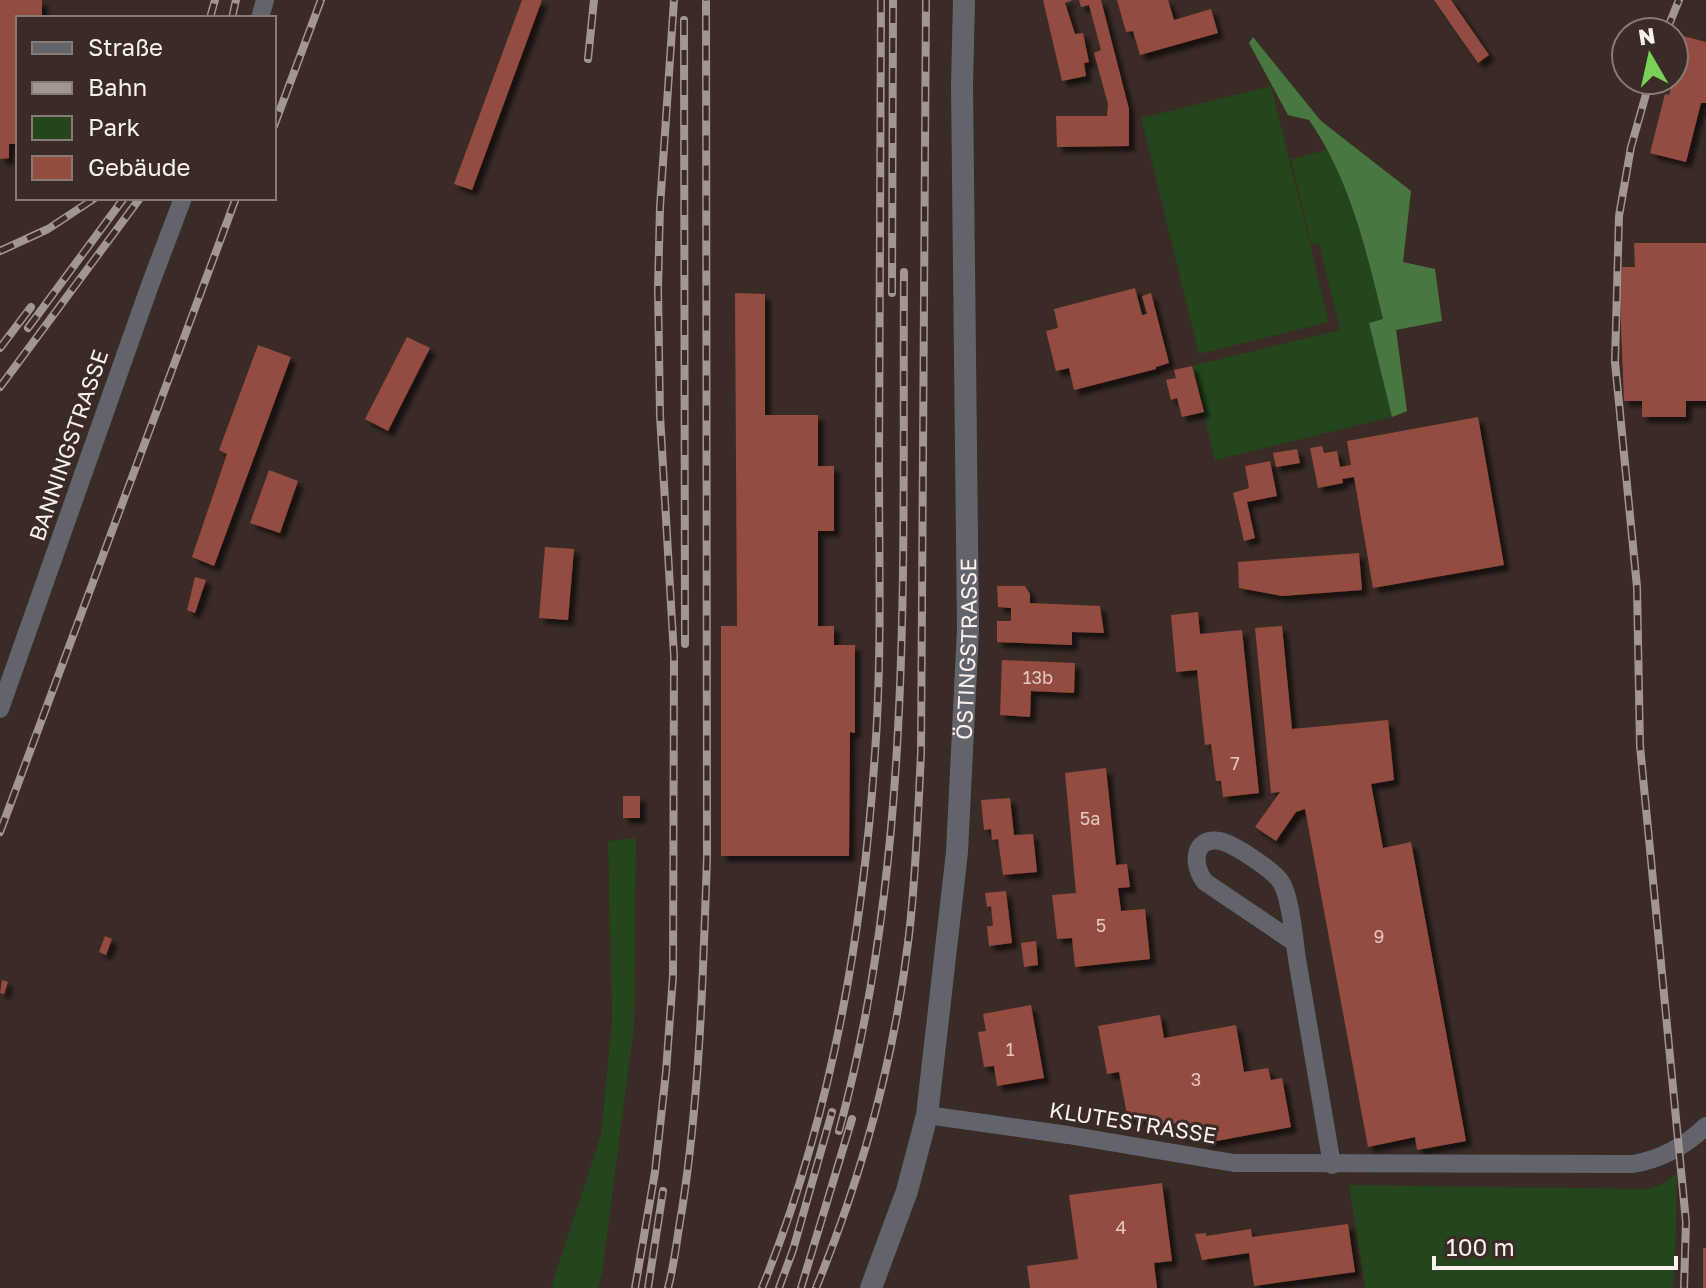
<svg xmlns="http://www.w3.org/2000/svg" width="1706" height="1288" font-family="'Golos Text',sans-serif">
<defs>
<filter id="shadow"><feDropShadow dx="5.5" dy="5.5" stdDeviation="2" flood-color="#0009"/></filter>
</defs>
<rect width="100%" height="100%" fill="#3a2b26"/>
<g fill="#24451e">
<path d="M 1271,86 L 1329,322 L 1199,354 L 1141,118 Z"/>
<path d="M 1330,149 L 1362,232 L 1383,319 L 1370,323 L 1392,417 L 1215,460 L 1192,366 L 1340,330 L 1319,243 L 1311,244 L 1291,159 Z"/>
<path d="M 636,838 L 634,1026 L 602,1273 L 598,1288 L 551,1288 L 601,1135 L 612,1021 L 608,841 Z"/>
<path d="M 1677,1173 L 1675,1270 L 1672,1288 L 1365,1288 L 1349,1185 L 1647,1189 L 1661,1185 Z"/>
</g>
<path fill="#48783f" d="M 1253,37 L 1321,121 L 1411,191 L 1403,262 L 1435,269 L 1442,321 L 1396,330 L 1407,411 L 1392,417 L 1369,323 L 1383,319 C 1366,249 1350,179 1309,120 L 1288,115 L 1249,43 Z"/>
<g fill="#944c3f" filter="url(#shadow)">
<path d="M 0,0 L 42,0 L 42,18 L 18,18 L 18,144 L 9,144 L 9,158 L 0,159 Z"/>
<path d="M 522,0 L 542,0 L 472,190 L 454,184 Z"/>
<path d="M 1043,0 L 1073,0 L 1065,3 L 1075,34 L 1083,33 L 1089,62 L 1084,63 L 1086,76 L 1062,81 Z"/>
<path d="M 1079,0 L 1101,0 L 1129,109 L 1129,146 L 1057,147 L 1056,116 L 1107,116 L 1108,104 L 1094,53 L 1101,50 L 1089,5 L 1081,7 Z"/>
<path d="M 1117,0 L 1168,0 L 1174,20 L 1211,9 L 1218,33 L 1140,55 L 1133,31 L 1126,32 Z"/>
<path d="M 1434,0 L 1451,0 L 1489,55 L 1478,63 Z"/>
<path d="M 1683,36 L 1706,42 L 1706,103 L 1701,103 L 1686,162 L 1650,153 L 1665,94 L 1669,95 L 1674,80 Z"/>
<path d="M 1634,243 L 1706,243 L 1706,401 L 1686,401 L 1686,417 L 1642,417 L 1642,401 L 1624,401 L 1620,299 L 1622,267 L 1635,267 Z"/>
<path d="M 1135,288 L 1142,315 L 1147,314 L 1142,296 L 1151,293 L 1169,363 L 1156,367 L 1156,369 L 1074,390 L 1069,368 L 1056,371 L 1046,331 L 1058,328 L 1054,309 Z"/>
<path d="M 735,293 L 765,294 L 765,415 L 818,415 L 818,466 L 834,466 L 834,531 L 818,531 L 818,626 L 834,626 L 834,645 L 855,645 L 855,733 L 850,732 L 849,856 L 721,856 L 721,626 L 737,626 Z"/>
<path d="M 407,337 L 430,348 L 388,431 L 365,419 Z"/>
<path d="M 258,345 L 291,357 L 214,566 L 192,557 L 227,454 L 219,450 Z"/>
<path d="M 1192,366 L 1204,412 L 1182,417 L 1177,398 L 1171,400 L 1166,380 L 1176,378 L 1174,370 Z"/>
<path d="M 1478,417 L 1504,565 L 1373,588 L 1354,477 L 1342,479 L 1343,483 L 1318,488 L 1310,448 L 1322,446 L 1324,453 L 1337,451 L 1340,467 L 1351,465 L 1347,441 Z"/>
<path d="M 1297,449 L 1300,463 L 1276,467 L 1273,453 Z"/>
<path d="M 1270,461 L 1277,496 L 1247,502 L 1255,538 L 1244,541 L 1233,493 L 1249,488 L 1245,466 Z"/>
<path d="M 269,470 L 298,481 L 280,533 L 250,523 Z"/>
<path d="M 545,547 L 574,549 L 568,620 L 539,618 Z"/>
<path d="M 1359,553 L 1362,590 L 1282,596 L 1239,588 L 1238,562 Z"/>
<path d="M 195,577 L 206,580 L 195,613 L 187,610 Z"/>
<path d="M 997,586 L 1025,586 L 1030,594 L 1030,603 L 1100,606 L 1104,633 L 1072,632 L 1072,645 L 997,642 L 997,621 L 1011,621 L 1011,608 L 998,607 Z"/>
<path d="M 1198,612 L 1200,634 L 1242,630 L 1259,793 L 1223,797 L 1221,781 L 1216,781 L 1211,744 L 1205,745 L 1197,670 L 1176,672 L 1171,615 Z"/>
<path d="M 1282,626 L 1292,729 L 1388,720 L 1394,780 L 1371,784 L 1383,848 L 1411,842 L 1466,1141 L 1417,1150 L 1415,1137 L 1368,1147 L 1305,809 L 1296,812 L 1276,841 L 1255,827 L 1280,792 L 1271,793 L 1255,628 Z"/>
<path d="M 1002,660 L 1075,663 L 1074,693 L 1031,691 L 1030,717 L 1000,715 Z"/>
<path d="M 1106,768 L 1116,865 L 1127,864 L 1130,887 L 1118,888 L 1121,911 L 1145,909 L 1150,959 L 1075,967 L 1072,938 L 1057,939 L 1052,895 L 1076,893 L 1065,773 Z"/>
<rect x="623" y="796" width="17" height="22"/>
<path d="M 1010,798 L 1014,835 L 1033,834 L 1037,872 L 1003,875 L 998,839 L 992,840 L 991,829 L 984,830 L 981,800 Z"/>
<path d="M 1006,891 L 1012,943 L 989,946 L 987,926 L 993,926 L 991,906 L 987,907 L 985,893 Z"/>
<path d="M 105,936 L 112,939 L 106,955 L 99,952 Z"/>
<path d="M 1036,941 L 1038,965 L 1024,967 L 1021,943 Z"/>
<path d="M 2,980 L 8,982 L 4,994 L 0,993 Z"/>
<path d="M 1031,1005 L 1044,1078 L 997,1086 L 994,1066 L 984,1067 L 978,1032 L 986,1031 L 983,1014 Z"/>
<path d="M 1160,1015 L 1164,1038 L 1236,1025 L 1244,1072 L 1268,1068 L 1271,1080 L 1282,1078 L 1291,1127 L 1206,1143 L 1203,1131 L 1180,1135 L 1178,1123 L 1154,1127 L 1152,1116 L 1128,1120 L 1119,1072 L 1107,1074 L 1098,1026 Z"/>
<path d="M 1162,1183 L 1172,1261 L 1154,1263 L 1157,1288 L 1030,1288 L 1027,1266 L 1078,1259 L 1069,1195 Z"/>
<path d="M 1348,1224 L 1355,1272 L 1254,1286 L 1249,1253 L 1202,1260 L 1195,1234 L 1206,1233 L 1206,1236 L 1251,1229 L 1252,1237 Z"/>
<rect x="1703" y="1248" width="3" height="40"/>
</g>
<g fill="none" stroke-linecap="round" stroke-linejoin="round">
<g stroke="#63646b" stroke-width="18">
<path d="M 260,18 L 265,0"/>
<path d="M 0,709 L 150,285 L 183,198"/>
<path d="M 1294,942 L 1205,882 C 1192,866 1192,836 1220,841 C 1234,844 1273,870 1281,882 C 1291,898 1294,939 1297,959 C 1309,1028 1320,1096 1332,1165"/>
<path d="M 927,1115 L 1068,1135 L 1234,1163 L 1633,1164 C 1662,1159 1685,1146 1706,1126"/>
</g>
<path stroke="#63646b" stroke-width="22" id="s1" d="M 871,1288 L 907,1191 L 927,1115 L 957,852 L 968,629 L 962,85 L 964,0"/>
<defs>
<g id="rail">
<path d="M 210,18 L 215,0"/>
<path d="M 232,18 L 236,0"/>
<path d="M 684,20 L 685,644"/>
<path d="M 1666,32 L 1679,0"/>
<path d="M 588,59 L 594,0"/>
<path d="M 1650,80 L 1631,147 L 1619,216 L 1615,362 L 1637,587 L 1640,746 L 1686,1222 L 1684,1288"/>
<path d="M 274,126 L 321,0"/>
<path d="M 0,251 L 48,229 L 95,198"/>
<path d="M 892,293 L 893,0"/>
<path d="M 28,328 L 124,198"/>
<path d="M 0,348 L 31,307"/>
<path d="M 0,387 L 140,198"/>
<path d="M 0,832 L 236,198"/>
<path d="M 839,1131 C 915,852 902,559 904,272"/>
<path d="M 635,1288 L 655,1172 L 666,1072 L 673,976 L 674,656 L 660,415 L 658,289 L 660,207 L 674,0"/>
<path d="M 648,1288 L 663,1191"/>
<path d="M 668,1288 C 675,1262 677,1236 682,1210 C 700,1093 703,976 707,857 L 706,0"/>
<path d="M 762,1288 C 831,1119 863,934 875,753 C 882,657 879,560 879,465 C 880,310 880,155 881,0"/>
<path d="M 779,1288 L 793,1250 L 832,1112"/>
<path d="M 801,1288 L 852,1119"/>
<path d="M 816,1288 C 862,1176 895,1056 909,935 C 916,875 918,814 921,753 L 926,0"/>
</g>
</defs>
<use href="#rail" stroke="#a29592" stroke-width="8"/>
<use href="#rail" stroke="#3a2b26" stroke-width="5" stroke-dasharray="15" stroke-linecap="butt"/>
</g>
<g text-anchor="middle" dominant-baseline="central" stroke-width="6" stroke-linejoin="round" paint-order="stroke">
<g font-size="18" fill="#e2c8c2">
<text x="1038" y="677">13b</text>
<text x="1235" y="763">7</text>
<text x="1090" y="818">5a</text>
<text x="1101" y="925">5</text>
<text x="1379" y="936">9</text>
<text x="1010" y="1049">1</text>
<text x="1196" y="1079">3</text>
<text x="1121" y="1227">4</text>
</g>
<g font-size="22" fill="#fcf1ee" stroke="#3a2b26">
<text transform="translate(68 445) rotate(-71)">BANNINGSTRASSE</text>
<text stroke="none"><textPath href="#s1" startOffset="650">ÖSTINGSTRASSE</textPath></text>
<text transform="translate(1133 1122) rotate(9)">KLUTESTRASSE</text>
</g>
</g>
<rect x="16" y="16" width="260" height="184" fill="#3a2b26" stroke="#887a76" stroke-width="2"/>
<rect x="32" y="42" width="40" height="12" fill="#63646b" stroke="#887a76" stroke-width="2"/>
<text x="88" y="56" font-size="24" fill="#fcf1ee">Straße</text>
<rect x="32" y="82" width="40" height="12" fill="#a29592" stroke="#887a76" stroke-width="2"/>
<text x="88" y="96" font-size="24" fill="#fcf1ee">Bahn</text>
<rect x="32" y="116" width="40" height="24" fill="#24451e" stroke="#887a76" stroke-width="2"/>
<text x="88" y="136" font-size="24" fill="#fcf1ee">Park</text>
<rect x="32" y="156" width="40" height="24" fill="#944c3f" stroke="#887a76" stroke-width="2"/>
<text x="88" y="176" font-size="24" fill="#fcf1ee">Gebäude</text>
<g transform="translate(1650 56) rotate(351)"><circle r="38" fill="#3a2b26" stroke="#887a76" stroke-width="2"/>
<path d="M0-6L14 30L0 20L-14 30Z" fill="#78d258"/>
<text y="-12" font-size="22" font-weight="bold" text-anchor="middle" fill="#fcf1ee">N</text>
</g>
<path d="M1434 1256v12h242v-12" fill="none" stroke="#fcf1ee" stroke-width="4"/>
<text x="1446" y="1256" font-size="24" fill="#fcf1ee" stroke="#3a2b26" stroke-width="6" paint-order="stroke">100 m</text>
</svg>
